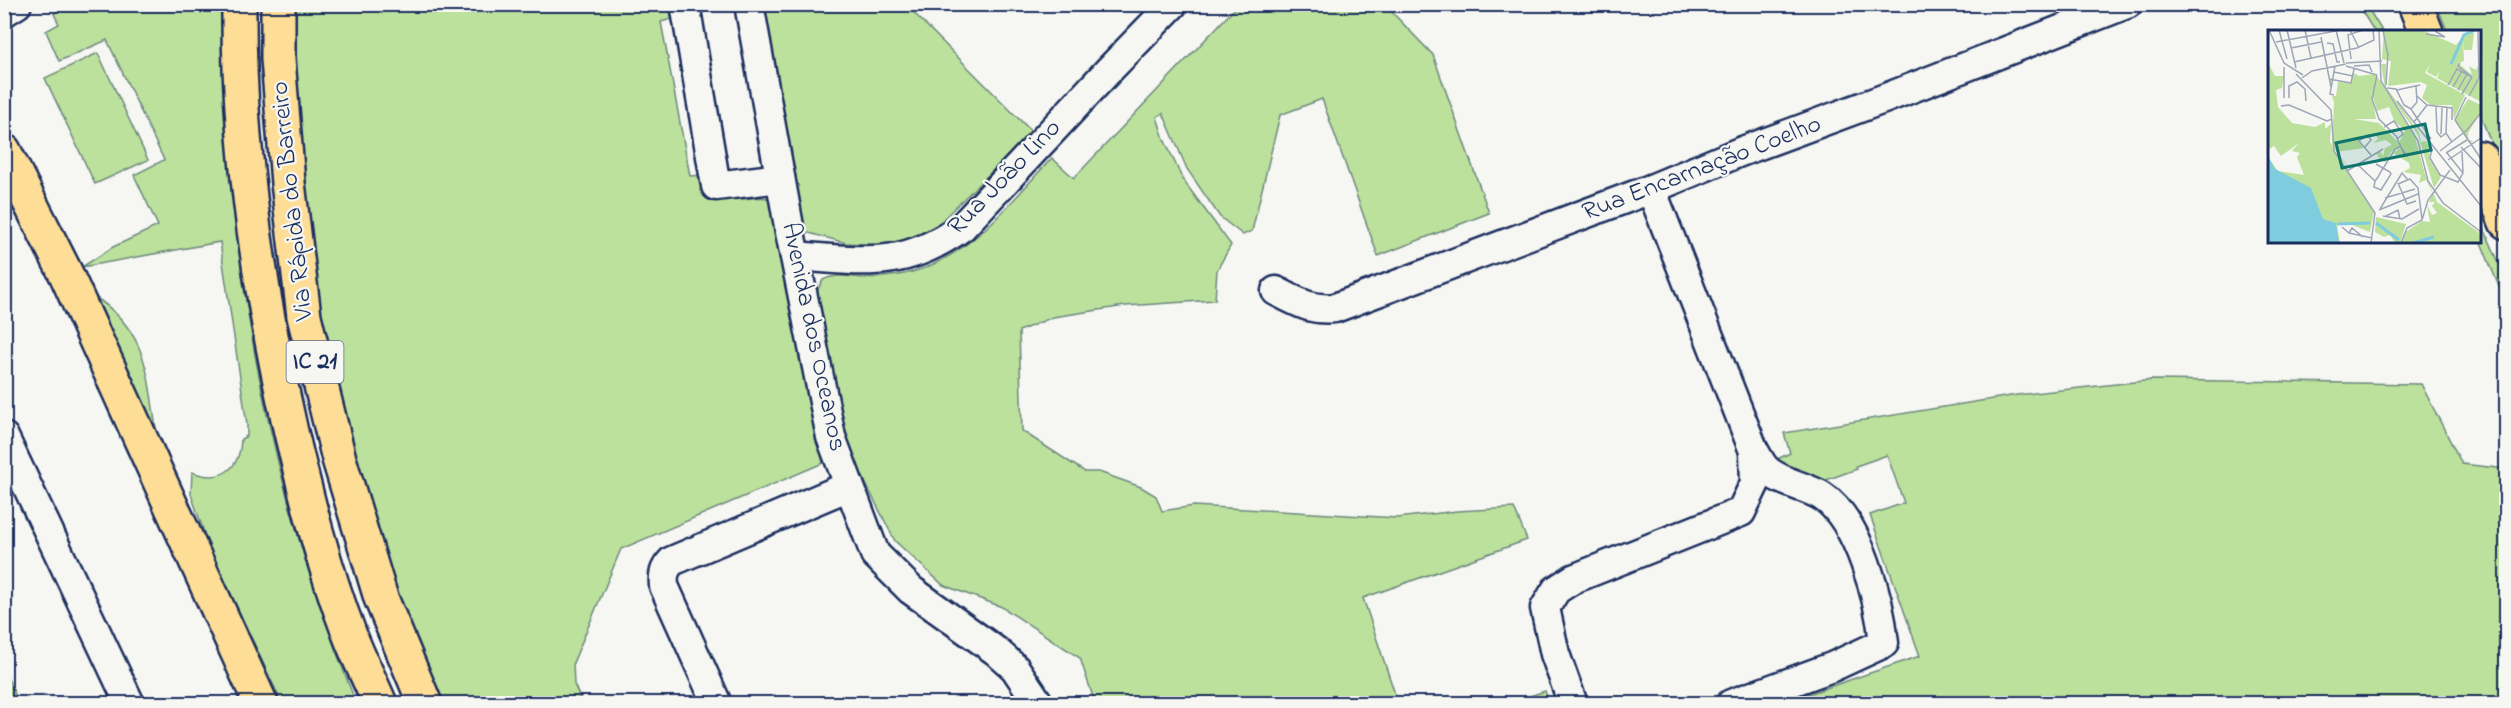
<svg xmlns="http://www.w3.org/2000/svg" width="2511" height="708" font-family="'Indie Flower',sans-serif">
<rect width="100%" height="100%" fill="#f6f6f2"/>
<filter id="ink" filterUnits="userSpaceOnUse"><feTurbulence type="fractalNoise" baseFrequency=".0167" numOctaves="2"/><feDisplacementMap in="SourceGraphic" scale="12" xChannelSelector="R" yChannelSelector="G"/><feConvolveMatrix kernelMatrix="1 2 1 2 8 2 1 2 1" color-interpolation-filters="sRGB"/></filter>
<g filter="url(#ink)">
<g fill="#bce19c" stroke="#6c887d" stroke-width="1.5">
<path d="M 63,5 L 224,5 C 227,83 229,161 238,240 C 256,398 297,556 356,703 L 282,703 L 210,550 L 191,494 L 192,472 C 221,483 240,470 241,439 L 247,436 L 247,425 L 220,242 L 82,267 L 113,247 L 158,226 L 134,175 L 164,160 L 107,40 L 59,61 L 46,31 L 59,24 L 54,14 Z"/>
<path d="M 295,5 L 672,5 L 675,18 L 661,22 L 690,176 L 704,175 C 710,182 717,191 724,196 C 735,204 755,195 768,198 L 772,205 L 823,463 L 621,549 L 573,663 L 574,684 L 582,703 L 434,703 L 404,626 L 333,379 L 318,290 L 303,177 L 297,80 Z"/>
<path d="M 757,5 L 906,5 L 1032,132 L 935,227 L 915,238 L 882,245 L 846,243 L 801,231 Z"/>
<path d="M 1238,5 L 1385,5 L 1433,55 L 1489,213 L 1378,256 L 1322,99 L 1280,115 L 1252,231 L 1243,235 L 1220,217 L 1187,169 L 1163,113 L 1157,117 L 1164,139 L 1183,180 L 1231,245 L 1217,270 L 1215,300 L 1125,306 L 1053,317 L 1019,331 L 1022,431 L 1085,472 L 1099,472 L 1141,487 L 1156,496 L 1162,511 L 1194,506 L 1397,518 L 1457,511 L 1514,508 L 1527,540 L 1363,598 L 1398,703 L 1095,703 L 1080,658 L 1002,607 L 943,585 L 895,541 L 858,468 L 849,443 L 825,348 L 815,295 L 823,280 C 836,273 849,277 863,278 C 875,278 887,277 899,275 C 967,263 1008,204 1052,158 L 1074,178 Z"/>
<path d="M 2358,5 L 2366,5 L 2382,31 L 2374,31 Z"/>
<path d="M 2437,5 L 2506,5 L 2506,183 L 2480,114 L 2480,32 L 2447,31 Z"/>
<path d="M 98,53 L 148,160 L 95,184 L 45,78 Z"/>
<path d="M 2480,219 L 2506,279 L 2506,304 L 2480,240 Z"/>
<path d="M 92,295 C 151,332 147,378 158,441 Z"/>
<path d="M 2153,380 L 2421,384 L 2462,464 L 2506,469 L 2506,703 L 1782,703 L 1920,656 L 1870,515 L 1904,503 L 1887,455 L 1856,466 L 1857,469 L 1818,483 L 1773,461 L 1790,453 L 1784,433 L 2017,395 Z"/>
<path d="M 4,672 L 5,672 L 19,703 L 5,703 Z"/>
<path d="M 1545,691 L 1550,703 L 1509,703 Z"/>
</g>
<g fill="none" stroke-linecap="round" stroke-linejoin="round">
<defs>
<g id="minor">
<path d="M 685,4 L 716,186 L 780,178"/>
<path d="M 749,4 L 790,232 L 831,437 L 875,554 L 911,590 L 996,651 L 1015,668 L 1039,704"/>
<path d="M 4,12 L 17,4"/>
<path d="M 1651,189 L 1754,451 C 1758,457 1762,466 1767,470 C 1780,482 1807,487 1822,496 C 1859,520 1880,602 1884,643 L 1832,667 L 1731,704"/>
<path d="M 795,256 C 863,261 903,270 962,227 L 1108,71 L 1173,4"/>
<path d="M 1276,291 C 1297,302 1312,311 1335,308 L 1651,189 L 1740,152 L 1886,98 L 2127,4"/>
<path d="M 4,437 L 130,704"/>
<path d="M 717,704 L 664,586 C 663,575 664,569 672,561 L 849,486"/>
<path d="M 1573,704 L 1555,654 L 1545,608 L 1556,590 L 1573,579 L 1741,512 L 1755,483 L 1754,451"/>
</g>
<g id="major">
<path d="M 2415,4 L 2426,32"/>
<path d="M 4,151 L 66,274 L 261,704"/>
<path d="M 2480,158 L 2506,222"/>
</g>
<g id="highway">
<path d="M 239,4 C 238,148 259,292 291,432 C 307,499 324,568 349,633 C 358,657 370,680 380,704"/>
<path d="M 278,4 L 278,59 L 288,183 L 304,316 L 339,459 L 381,598 L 425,704"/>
</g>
</defs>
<use href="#minor" stroke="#1b2f5e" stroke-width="33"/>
<use href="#major" stroke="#1b2f5e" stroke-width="38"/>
<use href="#highway" stroke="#1b2f5e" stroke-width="38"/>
<use href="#minor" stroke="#f6f6f2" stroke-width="28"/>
<use href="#major" stroke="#fedd96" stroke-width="33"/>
<use href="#highway" stroke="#fedd96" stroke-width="33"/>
</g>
</g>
<g text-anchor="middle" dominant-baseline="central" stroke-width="4.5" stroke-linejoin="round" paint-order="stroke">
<rect fill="#f6f6f2" stroke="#5d6b8a" stroke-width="1.5" x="286.5" y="341" width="57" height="42" rx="4.5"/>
<g font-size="24" font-weight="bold" fill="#1b2f5e">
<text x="315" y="362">IC 21</text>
</g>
<g font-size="26" fill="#1b2f5e" stroke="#f6f6f2">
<text transform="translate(1702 169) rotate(-21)">Rua Encarnação Coelho</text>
<text transform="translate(1005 178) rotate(-46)">Rua João Lino</text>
<text transform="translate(293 201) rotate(-96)">Via Rápida do Barreiro</text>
<text transform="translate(813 337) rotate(78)">Avenida dos Oceanos</text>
</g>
</g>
<g transform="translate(2268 30)">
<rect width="213" height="213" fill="#f6f6f2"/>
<path d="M 116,0 L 154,0 L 188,15 L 198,3 L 206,2 L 204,20 L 196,20 L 195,8 L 196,31 L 190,33 L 204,45 L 201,36 L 208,40 L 210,36 L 213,72 L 169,48 L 172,40 L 168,47 L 159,42 L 162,34 L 157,43 L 197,65 L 186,89 L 184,75 L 163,75 L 154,68 L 159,55 L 153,52 L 120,56 L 123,31 L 114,29 ZM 0,33 L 7,46 L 16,46 L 14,58 L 8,60 L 10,77 L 24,93 L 47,97 L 57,92 L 57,99 L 63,94 L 62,112 L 106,182 L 102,202 L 84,195 L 69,195 L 72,213 L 46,213 L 0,145 L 0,127 L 10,141 L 36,145 L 29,127 L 32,123 L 24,121 L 31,113 L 13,126 L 6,116 L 0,120 ZM 113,34 L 118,34 L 118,57 L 151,102 L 153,112 L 158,111 L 161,117 L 162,130 L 173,147 L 166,158 L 150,105 L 117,58 ZM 86,43 L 91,46 L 107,44 L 111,49 L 147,107 L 157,144 L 164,161 L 164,162 L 158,150 L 151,153 L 153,145 L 135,142 L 142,138 L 141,133 L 125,123 L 133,117 L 132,115 L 123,122 L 117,132 L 111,128 L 108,123 L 112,121 L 115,126 L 117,118 L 124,115 L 118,110 L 105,113 L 110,109 L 107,104 L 90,111 L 96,118 L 68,122 L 82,138 L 68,124 L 64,116 L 66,72 L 63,68 L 66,71 L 64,66 L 68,66 L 70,51 L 83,53 ZM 103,60 L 109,81 L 121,77 L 126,91 L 137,100 L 131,113 L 111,93 L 86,89 L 108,89 ZM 200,69 L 213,75 L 213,82 L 200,103 L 200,110 L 205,111 L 201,113 L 187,90 ZM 165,162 L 169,172 L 213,204 L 213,213 L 133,212 L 136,203 L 154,191 L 162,192 L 159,175 L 164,185 L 169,183 L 164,176 L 167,172 L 161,172 ZM 108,187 L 138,194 L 132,213 L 127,213 L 122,205 L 116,207 L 107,202 Z" fill="#bce19c" fill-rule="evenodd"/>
<path d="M 0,126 L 7,139 L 43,158 L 55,189 L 68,193 L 71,213 L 0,213 Z" fill="#7fccde"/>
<path fill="none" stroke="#7fccde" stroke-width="3" d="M 183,34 L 196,5 L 207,0M 108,193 L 131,210M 69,194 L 102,193M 145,213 L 166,207"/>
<path fill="none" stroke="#9ea6b7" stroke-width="1.5" d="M 1,0 L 16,33 L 35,45M 11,0 L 19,29M 19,0 L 28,38M 37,0 L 43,28M 68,0 L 76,33M 82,0 L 91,18M 111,0 L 113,51 L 150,111 L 160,151 L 175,173 L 213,202M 115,0 L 120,26M 158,4 L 177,7 L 167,1M 53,7 L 63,57M 8,12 L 73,0M 59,13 L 65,14 L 69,32 L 72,32M 23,18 L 53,12M 83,29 L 80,5 L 95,0M 26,32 L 89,18 L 106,10 L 105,0M 78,33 L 114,31M 78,36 L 109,45M 86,36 L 101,35 L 104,42M 66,42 L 85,46M 28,44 L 63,80 L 66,121 L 107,183 L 103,213M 109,45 L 104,69 L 111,89 L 128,106 L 137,126 L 139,126 L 134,119M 34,48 L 44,41 L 78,34M 61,49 L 83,53 L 86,39M 118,55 L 120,23M 180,55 L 189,39 L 204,47 L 190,36 L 192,33M 185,57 L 194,41M 119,58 L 128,59 L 136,75 L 143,79M 129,60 L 152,55M 190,60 L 199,44M 194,64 L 204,47M 66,65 L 62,64 L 67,36M 149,66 L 159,75 L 184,78 L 184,90M 201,66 L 211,48 L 210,0M 16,68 L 16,37M 21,68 L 21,56 L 29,52 L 37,59 L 38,71M 129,71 L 213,176M 13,76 L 21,75 L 59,91 L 64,89M 168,77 L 169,102 L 173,107 L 178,103 L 184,112M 143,79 L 163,109M 143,79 L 149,72 L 148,56M 187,90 L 213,129M 187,90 L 198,67M 146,92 L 159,75M 116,97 L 126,91 L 135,104 L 129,109M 178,103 L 179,78M 173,104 L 174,78M 97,117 L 103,110 L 100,105 L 91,111 L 103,125M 193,117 L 213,138M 164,118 L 162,128 L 172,145 L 190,152 L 195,143 L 179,123M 172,121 L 199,100 L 212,84M 194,122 L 195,142M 178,123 L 199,110M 180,130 L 213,108M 89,134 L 107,151M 108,134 L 122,142 L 123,144 L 113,160 L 106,157 L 107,151 L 110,147 L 115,138 L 116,137 L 127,119 L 133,116M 79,141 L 115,119M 130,153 L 139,174 L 148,171M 130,154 L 142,149 L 150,158 L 154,189M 117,168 L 147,159M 112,179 L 134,143 L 140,150M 111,180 L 150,164M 115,186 L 134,189 L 151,179M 118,186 L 130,180 L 132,189M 74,197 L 81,203 L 104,208M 81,203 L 84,198 L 95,207M 133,213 L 139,198 L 154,190 L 160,170 L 182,140"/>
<path fill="#0f766e" fill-opacity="0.15" stroke="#0f766e" stroke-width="3" d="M 157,94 L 163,120 L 74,138 L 68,113 Z"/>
<rect width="213" height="213" fill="none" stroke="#1b2f5e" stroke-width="3"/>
</g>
<rect width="2511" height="708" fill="none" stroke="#f6f6f2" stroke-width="24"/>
<rect x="12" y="12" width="2487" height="684" fill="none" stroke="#1b2f5e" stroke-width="2" filter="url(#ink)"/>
</svg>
